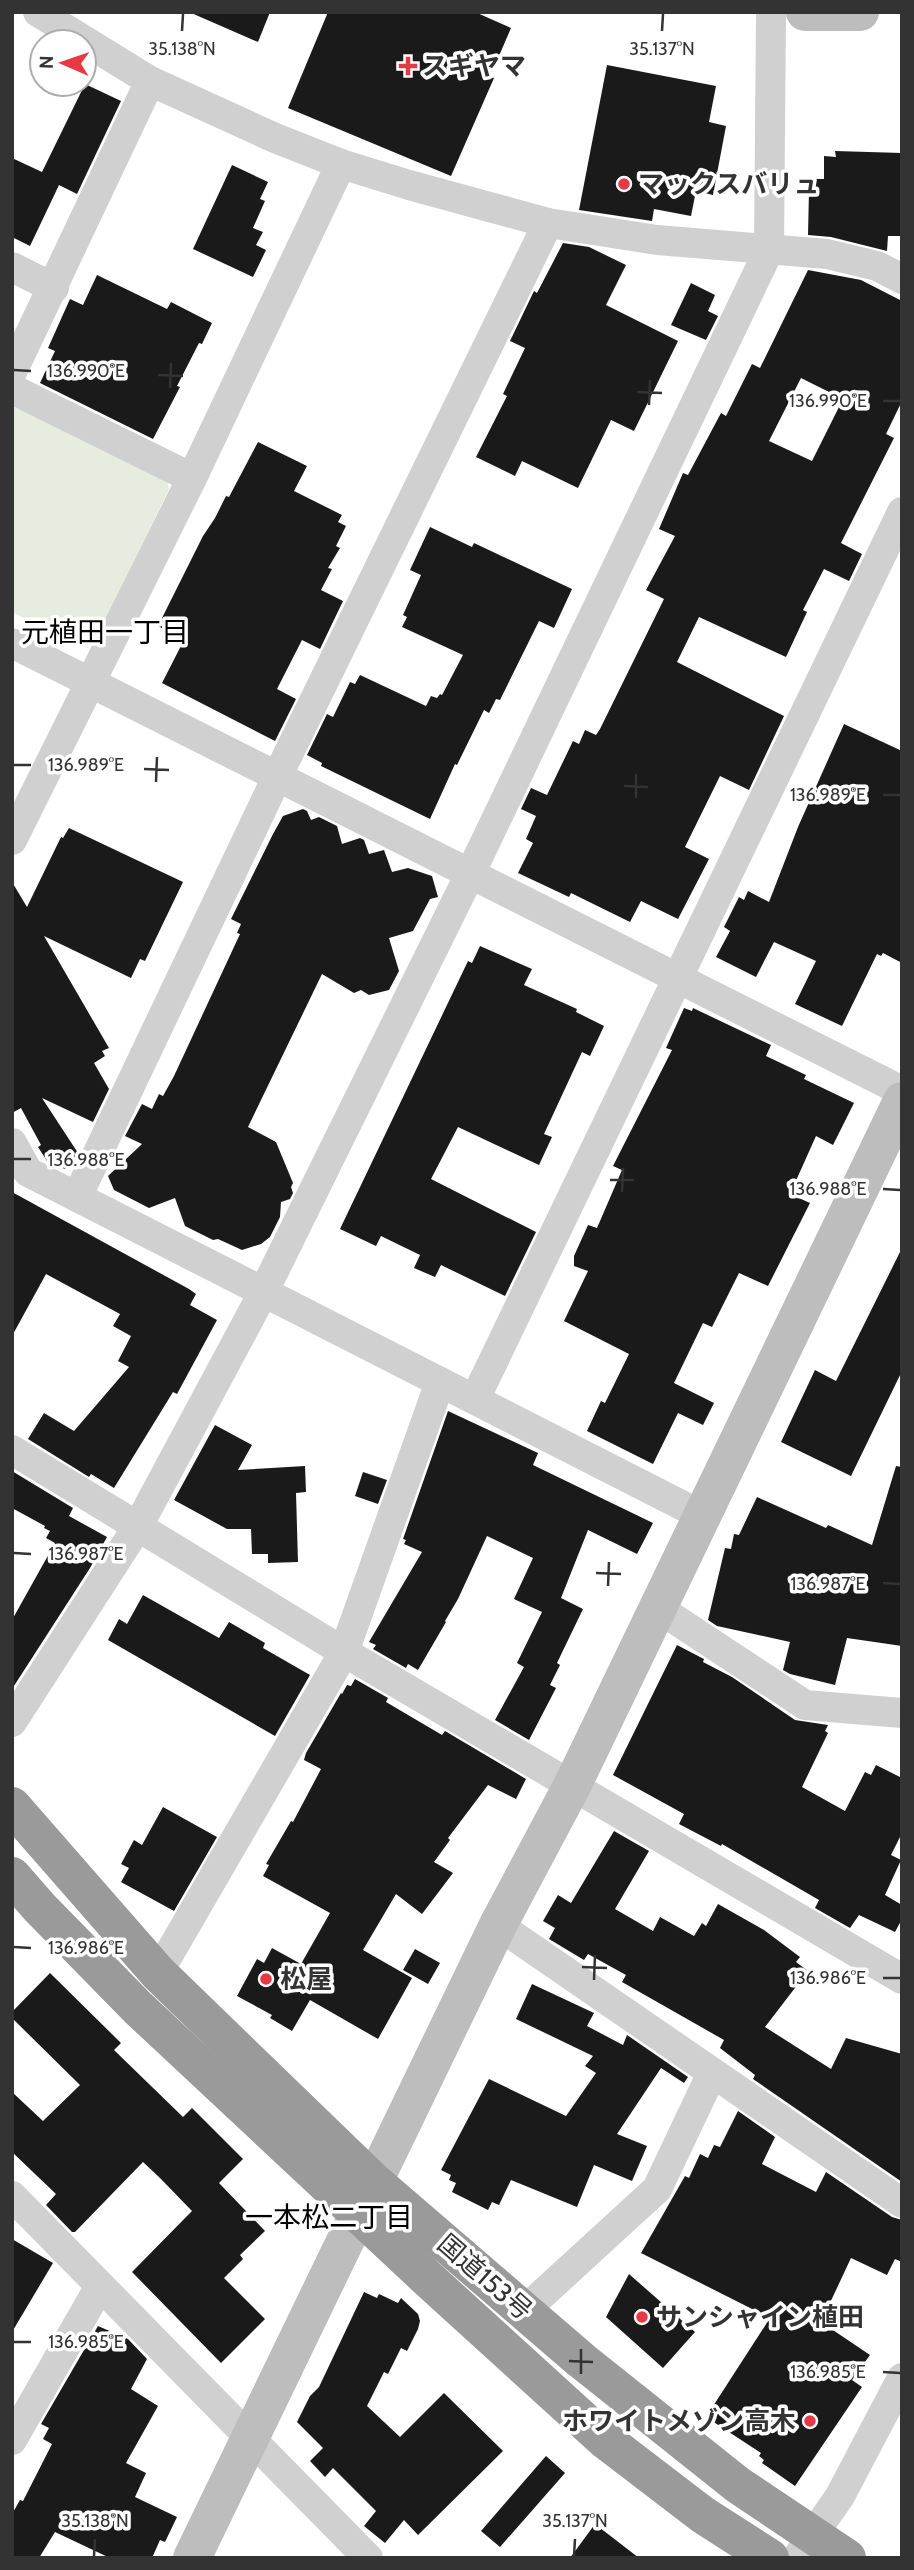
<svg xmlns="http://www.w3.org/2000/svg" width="914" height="2570" font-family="Cabin,'Noto Sans JP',sans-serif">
<rect width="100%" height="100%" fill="#fff"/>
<path fill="#e6ecdf" d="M 26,403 L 166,476 L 169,489 L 94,644 L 80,647 L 12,612 L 12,409 Z"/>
<g fill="#1a1a1a" fill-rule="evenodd">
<path d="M 189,12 L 270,12 L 258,42 Z"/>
<path d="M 328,12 L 475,12 L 511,28 L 490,77 L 494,78 L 451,176 L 288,108 Z"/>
<path d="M 607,65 L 716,86 L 709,122 L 726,126 L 713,195 L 696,191 L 691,216 L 654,209 L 652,221 L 579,210 Z"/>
<path d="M 85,84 L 121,101 L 77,194 L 59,185 L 30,246 L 12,237 L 12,158 L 42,172 Z"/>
<path d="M 835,151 L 902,153 L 902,236 L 888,236 L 887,251 L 831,237 L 808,235 L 809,191 L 813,191 L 814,179 L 824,179 L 824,156 L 836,157 Z"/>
<path d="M 232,165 L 268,182 L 260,199 L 265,201 L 253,228 L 263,232 L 256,245 L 266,250 L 253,277 L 193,249 Z"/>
<path d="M 563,243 L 589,247 L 626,265 L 606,305 L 678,341 L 634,431 L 611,420 L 578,488 L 522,461 L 515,476 L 476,457 L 507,396 L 503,394 L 525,348 L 510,341 L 534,291 L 537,293 Z"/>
<path d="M 808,270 L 861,280 L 902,301 L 902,401 L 886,434 L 894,438 L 841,543 L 862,554 L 849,581 L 824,569 L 803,610 L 807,612 L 786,657 L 699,617 L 677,662 L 784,716 L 749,790 L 720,776 L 685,847 L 709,859 L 678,919 L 641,901 L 630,922 L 571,893 L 569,897 L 518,873 L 533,843 L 526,839 L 536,816 L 521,809 L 531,788 L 547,795 L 573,741 L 579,744 L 585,730 L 596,735 L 600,729 L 664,599 L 646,590 L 675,536 L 659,529 L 683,473 L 688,475 L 721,413 L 726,416 L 752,364 L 760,368 ZM 801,378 L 843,399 L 812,461 L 769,441 Z"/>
<path d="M 97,275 L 167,309 L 171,302 L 212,323 L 202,344 L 199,343 L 177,386 L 180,387 L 153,439 L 40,383 L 55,351 L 48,348 L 70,299 L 83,305 Z"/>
<path d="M 691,283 L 715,295 L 708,311 L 718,316 L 706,340 L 671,325 Z"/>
<path d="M 258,442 L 307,466 L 294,491 L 342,515 L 338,522 L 346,526 L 336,546 L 340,548 L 328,568 L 332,569 L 321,590 L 343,601 L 320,649 L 302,640 L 277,689 L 296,699 L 275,741 L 162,683 L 184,640 L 158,626 L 203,536 L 215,518 L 226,496 L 229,497 Z"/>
<path d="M 430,527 L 472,547 L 474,543 L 572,589 L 554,628 L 539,621 L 500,700 L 496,699 L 489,713 L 484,710 L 457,765 L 455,764 L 430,819 L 321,766 L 322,763 L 307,755 L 327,714 L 333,717 L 350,682 L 355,684 L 360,675 L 426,706 L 431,696 L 437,698 L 440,694 L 442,695 L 463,655 L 402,627 L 407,617 L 403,615 L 421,575 L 410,570 Z"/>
<path d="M 844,724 L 902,751 L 902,963 L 883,953 L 881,956 L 877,954 L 842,1026 L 795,1004 L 816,961 L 774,942 L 756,977 L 716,957 L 730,931 L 724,927 L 739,897 L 744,900 L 748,891 L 769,902 L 798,827 Z"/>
<path d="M 303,809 L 307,811 L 311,820 L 319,817 L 337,826 L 342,844 L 360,838 L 364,840 L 369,854 L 384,850 L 392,872 L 408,868 L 432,876 L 438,897 L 430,899 L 413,931 L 389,938 L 399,971 L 389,990 L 369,995 L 361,990 L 354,993 L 322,974 L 248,1127 L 276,1142 L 293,1183 L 291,1187 L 293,1193 L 290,1199 L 281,1202 L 280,1217 L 270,1237 L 261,1244 L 242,1250 L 218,1239 L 213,1240 L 185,1226 L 175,1198 L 149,1208 L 114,1190 L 108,1176 L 142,1144 L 125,1136 L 142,1104 L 152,1109 L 159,1094 L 163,1096 L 174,1076 L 240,934 L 237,933 L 241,924 L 231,919 L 273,834 L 283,816 Z"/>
<path d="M 69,828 L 183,882 L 145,961 L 140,959 L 131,978 L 44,936 L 109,1048 L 102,1051 L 105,1056 L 94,1063 L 109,1089 L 93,1122 L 42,1098 L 78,1153 L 74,1163 L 65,1169 L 47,1161 L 38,1147 L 41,1145 L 21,1108 L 12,1113 L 12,882 L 27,907 L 61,837 L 63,838 Z"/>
<path d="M 480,946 L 532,969 L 524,985 L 577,1009 L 576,1012 L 604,1026 L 590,1056 L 582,1052 L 544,1134 L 552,1137 L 539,1165 L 458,1127 L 431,1179 L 536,1232 L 505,1296 L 441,1265 L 435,1277 L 414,1268 L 420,1255 L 381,1236 L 376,1246 L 340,1229 L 468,961 L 472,963 Z"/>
<path d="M 684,1008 L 692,1011 L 693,1008 L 771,1045 L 766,1056 L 806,1075 L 804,1079 L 854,1103 L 833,1145 L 816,1136 L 790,1194 L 810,1203 L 768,1286 L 739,1273 L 712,1327 L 703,1323 L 674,1383 L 714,1403 L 703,1425 L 678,1413 L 653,1464 L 587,1431 L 601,1401 L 605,1403 L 629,1354 L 564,1321 L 588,1271 L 574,1266 L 574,1256 L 588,1225 L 597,1228 L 622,1170 L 613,1166 L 672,1050 L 666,1048 Z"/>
<path d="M 12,1192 L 189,1289 L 196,1294 L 190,1305 L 217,1320 L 177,1394 L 173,1392 L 114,1488 L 91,1474 L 89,1477 L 28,1439 L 44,1413 L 74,1431 L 129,1367 L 118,1361 L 131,1336 L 113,1326 L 120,1314 L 46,1274 L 12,1336 Z"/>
<path d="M 902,1248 L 902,1371 L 851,1476 L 781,1442 L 815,1370 L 836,1381 Z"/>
<path d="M 448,1411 L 538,1453 L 533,1465 L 653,1523 L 637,1554 L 588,1530 L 561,1598 L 583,1609 L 557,1663 L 560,1665 L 550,1685 L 556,1688 L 529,1740 L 495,1720 L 524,1667 L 517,1663 L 542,1612 L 514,1599 L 533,1558 L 487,1536 L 458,1599 L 445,1621 L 446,1622 L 418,1670 L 408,1664 L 406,1668 L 373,1649 L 376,1645 L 369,1642 L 422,1552 L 404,1544 L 406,1540 L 403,1539 Z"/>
<path d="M 215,1425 L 252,1445 L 238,1470 L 305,1466 L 306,1492 L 296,1493 L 298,1562 L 268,1563 L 268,1554 L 252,1554 L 251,1529 L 227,1529 L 174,1500 Z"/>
<path d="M 896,1466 L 902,1467 L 902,1646 L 847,1638 L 835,1685 L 790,1674 L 783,1670 L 790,1642 L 717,1626 L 708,1620 L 725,1548 L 731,1549 L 734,1534 L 739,1535 L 757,1497 L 826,1528 L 828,1525 L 872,1545 Z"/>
<path d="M 12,1471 L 73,1508 L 69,1516 L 107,1537 L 90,1568 L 12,1689 L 12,1620 L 55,1543 L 46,1538 L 50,1531 L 44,1528 L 45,1526 L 12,1508 Z"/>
<path d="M 363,1472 L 387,1480 L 378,1504 L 355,1496 Z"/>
<path d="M 143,1595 L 219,1638 L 229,1622 L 265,1643 L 263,1648 L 310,1675 L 275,1736 L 108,1640 L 119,1619 L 127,1624 Z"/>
<path d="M 677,1645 L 700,1657 L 704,1659 L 703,1662 L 732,1677 L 795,1720 L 828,1725 L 825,1731 L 828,1733 L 802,1787 L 845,1811 L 865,1772 L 871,1775 L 876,1765 L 902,1778 L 902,1833 L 891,1855 L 901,1860 L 885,1895 L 902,1905 L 902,1919 L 895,1932 L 859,1915 L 850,1928 L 815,1908 L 819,1900 L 722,1844 L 721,1846 L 679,1824 L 684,1814 L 613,1775 Z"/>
<path d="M 355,1679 L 388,1698 L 386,1702 L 442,1735 L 445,1731 L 526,1779 L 516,1799 L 488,1785 L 448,1838 L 450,1840 L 434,1862 L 453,1873 L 422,1914 L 396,1894 L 363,1950 L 412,1978 L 378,2039 L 310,2000 L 292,2031 L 270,2018 L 272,2015 L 237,1996 L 257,1959 L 264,1963 L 272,1948 L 301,1964 L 330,1913 L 263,1876 L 269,1865 L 266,1864 L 291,1821 L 293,1822 L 321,1769 L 304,1760 L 306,1753 L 341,1693 L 342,1694 L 347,1685 L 351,1686 Z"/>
<path d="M 163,1807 L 217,1837 L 174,1911 L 121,1882 L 129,1868 L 121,1864 L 134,1840 L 142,1845 Z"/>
<path d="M 614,1831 L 649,1851 L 615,1909 L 653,1931 L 660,1917 L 694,1936 L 702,1923 L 706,1926 L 718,1904 L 764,1930 L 800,1957 L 796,1962 L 808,1971 L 765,2027 L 831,2069 L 846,2038 L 902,2054 L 902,2182 L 753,2079 L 755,2075 L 720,2048 L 724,2040 L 622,1982 L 626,1975 L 588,1954 L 584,1960 L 549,1939 L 555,1928 L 543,1921 L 558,1895 L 571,1903 Z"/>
<path d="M 415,1949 L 440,1963 L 428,1984 L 403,1970 Z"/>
<path d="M 50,1973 L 121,2043 L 114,2050 L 183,2117 L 192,2108 L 243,2159 L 219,2183 L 265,2231 L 240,2255 L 243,2259 L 224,2278 L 265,2319 L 221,2363 L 132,2272 L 192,2211 L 160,2178 L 143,2162 L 75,2232 L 72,2232 L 46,2205 L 56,2194 L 12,2152 L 12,2092 L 43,2121 L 80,2085 L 12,2018 L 12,2012 Z"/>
<path d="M 532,1984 L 594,2013 L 587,2026 L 623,2045 L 627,2035 L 688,2077 L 684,2083 L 661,2068 L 617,2134 L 647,2146 L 632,2181 L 594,2165 L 577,2207 L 511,2180 L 499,2205 L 492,2202 L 488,2210 L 452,2192 L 456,2183 L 449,2180 L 451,2175 L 441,2170 L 489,2079 L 566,2116 L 596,2073 L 585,2066 L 593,2056 L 516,2019 Z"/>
<path d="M 738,2111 L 775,2137 L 762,2164 L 816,2192 L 826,2172 L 892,2217 L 902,2220 L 902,2262 L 895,2259 L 887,2275 L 851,2258 L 821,2322 L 870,2355 L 852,2380 L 862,2387 L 795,2486 L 762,2463 L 764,2460 L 759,2456 L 761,2453 L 706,2417 L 770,2318 L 641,2253 L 685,2176 L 689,2178 L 700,2154 L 708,2158 L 714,2145 L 720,2147 Z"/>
<path d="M 12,2239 L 53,2263 L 12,2332 Z"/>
<path d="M 629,2274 L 695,2332 L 663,2368 L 606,2317 Z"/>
<path d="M 364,2292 L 377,2298 L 379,2294 L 398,2303 L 401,2298 L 418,2314 L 420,2321 L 418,2329 L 407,2351 L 401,2348 L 388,2374 L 384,2372 L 367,2406 L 400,2437 L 444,2393 L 503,2451 L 418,2535 L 404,2520 L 385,2543 L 364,2526 L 376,2511 L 333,2468 L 325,2477 L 310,2461 L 323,2448 L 297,2422 L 310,2396 L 319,2387 Z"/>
<path d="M 98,2326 L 128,2339 L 147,2359 L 131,2389 L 158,2406 L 126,2463 L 146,2473 L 135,2497 L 177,2517 L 165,2542 L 160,2540 L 152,2558 L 110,2558 L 55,2532 L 39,2558 L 12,2558 L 12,2514 L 20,2500 L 23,2501 L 52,2444 L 43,2439 L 49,2428 L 41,2424 Z"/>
<path d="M 546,2456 L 565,2473 L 500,2547 L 481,2531 Z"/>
<path d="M 595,2524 L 639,2558 L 570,2558 Z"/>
</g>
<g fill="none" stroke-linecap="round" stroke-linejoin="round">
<g stroke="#d0d0d0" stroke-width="30">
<path d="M 38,12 L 150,81 L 275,138 L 341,164 L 409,185 L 548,223 L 657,240 L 827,254 L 877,266 L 902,279"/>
<path d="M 12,267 L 54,288"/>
<path d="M 12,372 L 150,81"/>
<path d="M 12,389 L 192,478"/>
<path d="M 12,643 L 902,1091"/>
<path d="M 12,840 L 192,478 L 341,164"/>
<path d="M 12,1143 L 28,1172 L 701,1515"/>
<path d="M 77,1197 L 277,777 L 548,223"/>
<path d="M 475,1399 L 902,512"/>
<path d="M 12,1450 L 344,1652 L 902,1979"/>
<path d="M 658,1608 L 805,1705 L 902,1713"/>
<path d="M 12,1722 L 138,1526 L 264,1291 L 470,874 L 769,250 L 771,12"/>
<path d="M 498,1925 L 902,2203"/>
<path d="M 158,1973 L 344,1652 L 440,1382"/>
<path d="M 12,2196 L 368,2558"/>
<path d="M 525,2310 L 657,2189 L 712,2073"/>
<path d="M 12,2440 L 100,2286"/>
<path d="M 797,2558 L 840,2496 L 902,2378"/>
</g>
<g stroke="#bdbdbd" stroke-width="38">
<path d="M 805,12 L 860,12"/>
<path d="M 192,2558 L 498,1925 L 573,1784 L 902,1101"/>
</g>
<g stroke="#9a9a9a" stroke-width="38">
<path d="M 12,1806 L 158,1973 L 373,2181 L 581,2360 L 738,2485 L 847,2558"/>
<path d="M 12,1876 L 40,1908 L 138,2008 L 427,2278 L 605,2440 L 703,2515 L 770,2558"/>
</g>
</g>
<path fill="none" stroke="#333" stroke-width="2.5" d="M 182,31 L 183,14M 662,31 L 663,14M 14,370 L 31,371M 158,375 L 183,376M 170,388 L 171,363M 637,392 L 662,393M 883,401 L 900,401M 649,405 L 650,380M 14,765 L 31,765M 144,769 L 169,770M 156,782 L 157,757M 624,786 L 648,787M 883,795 L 900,795M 636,798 L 636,774M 14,1159 L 31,1159M 610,1180 L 634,1180M 883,1189 L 900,1190M 622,1192 L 623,1168M 14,1553 L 31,1554M 596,1573 L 621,1574M 883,1583 L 900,1584M 608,1586 L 609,1562M 14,1947 L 31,1948M 582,1967 L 607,1968M 883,1978 L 900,1978M 594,1980 L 595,1955M 14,2342 L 31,2342M 569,2361 L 593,2362M 883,2372 L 900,2373M 581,2374 L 581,2349M 94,2556 L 95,2539M 574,2556 L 575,2539"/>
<g fill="#e63946" stroke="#fff" stroke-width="2.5">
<path d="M404.5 55.5h7v7h7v7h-7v7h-7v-7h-7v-7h7z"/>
<circle cx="624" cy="184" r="7"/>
<circle cx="266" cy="1979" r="7"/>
<circle cx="642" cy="2317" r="7"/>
<circle cx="810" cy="2421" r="7"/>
</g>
<g text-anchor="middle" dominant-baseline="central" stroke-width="7" stroke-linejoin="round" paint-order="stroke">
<g font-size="26" font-weight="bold" fill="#333" stroke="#fff" text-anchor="start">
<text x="422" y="66">スギヤマ</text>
<text x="638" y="184">マックスバリュ</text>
<text x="280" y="1979">松屋</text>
<text x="656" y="2317">サンシャイン植田</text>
<text x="796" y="2421" text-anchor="end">ホワイトメゾン高木</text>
</g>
<g font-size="26" fill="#333" stroke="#fff">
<text transform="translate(485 2277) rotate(41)">国道153号</text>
</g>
<g font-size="28" fill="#000" stroke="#fff">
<text x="105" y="632">元植田一丁目</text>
<text x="329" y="2217">一本松二丁目</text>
</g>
</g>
<g font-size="18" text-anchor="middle" fill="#333" stroke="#fff" stroke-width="7" stroke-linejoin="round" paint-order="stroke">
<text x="182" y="55">35.138°N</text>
<text x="662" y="55">35.137°N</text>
<text x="86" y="377">136.990°E</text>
<text x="828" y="407">136.990°E</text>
<text x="86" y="771">136.989°E</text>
<text x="828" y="801">136.989°E</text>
<text x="86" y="1166">136.988°E</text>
<text x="828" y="1195">136.988°E</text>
<text x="86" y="1560">136.987°E</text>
<text x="828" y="1590">136.987°E</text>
<text x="86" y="1954">136.986°E</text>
<text x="828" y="1984">136.986°E</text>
<text x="86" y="2348">136.985°E</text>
<text x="828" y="2378">136.985°E</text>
<text x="95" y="2527">35.138°N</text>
<text x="575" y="2527">35.137°N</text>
</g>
<rect width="914" height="2570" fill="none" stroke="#333333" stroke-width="28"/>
<g transform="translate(63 63) rotate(272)"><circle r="33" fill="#ffffff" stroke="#adadad" stroke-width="2"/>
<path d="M0-5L12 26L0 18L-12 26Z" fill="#e63946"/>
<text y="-10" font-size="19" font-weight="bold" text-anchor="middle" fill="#333333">N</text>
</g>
</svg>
